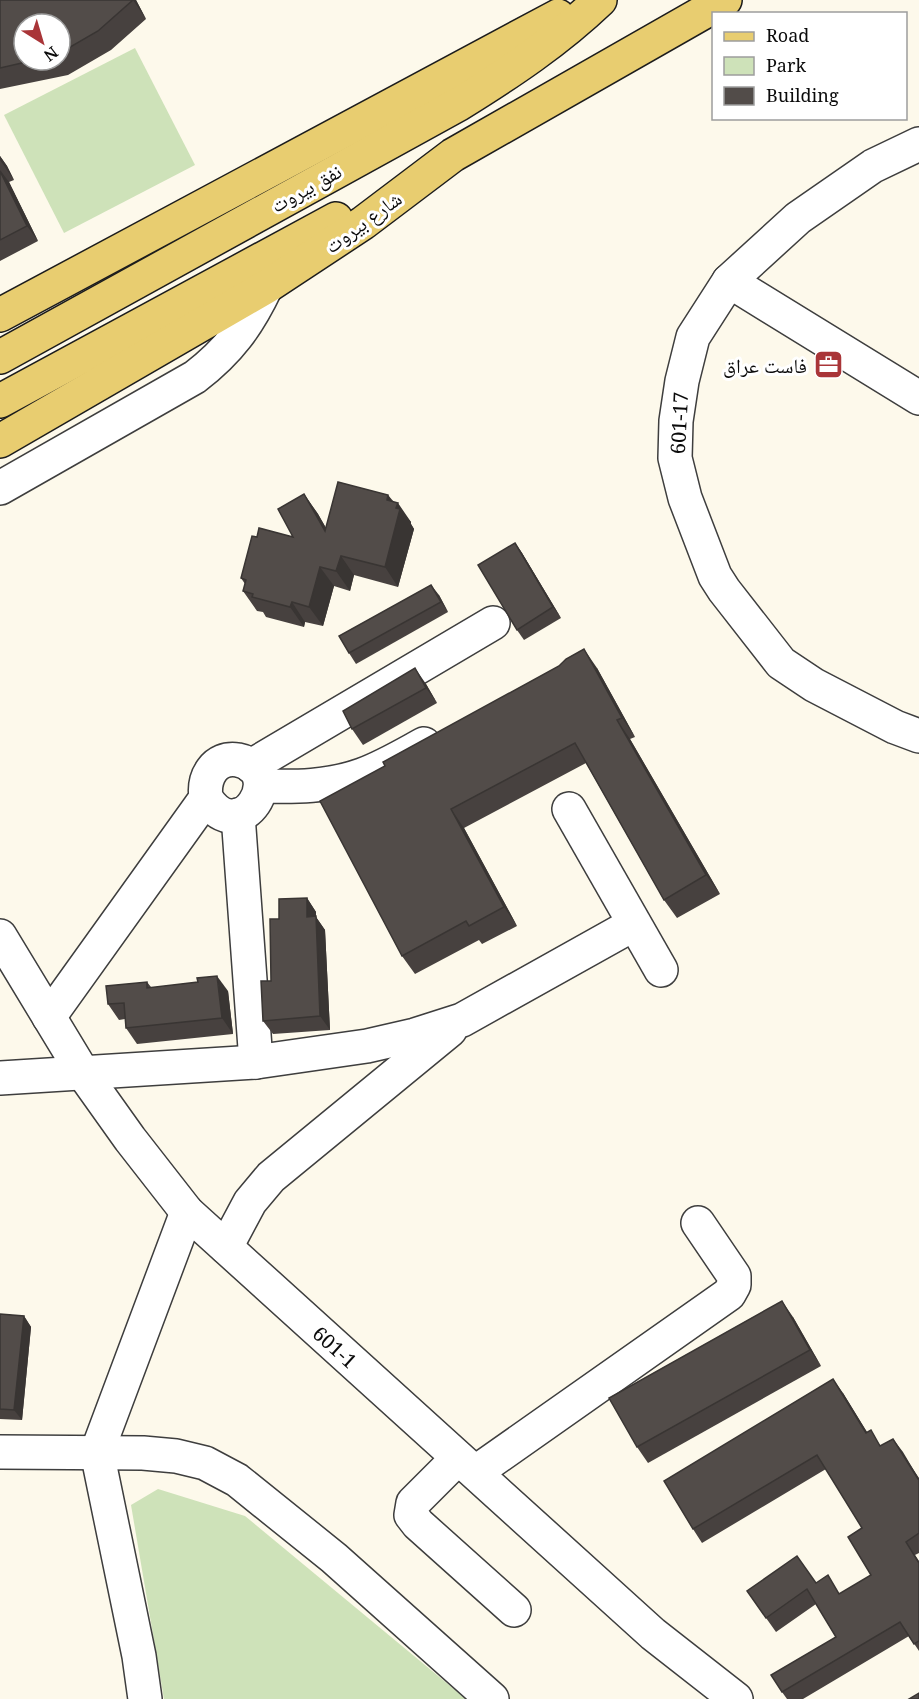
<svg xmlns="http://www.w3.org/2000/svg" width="919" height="1699" font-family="'Noto Serif','Noto Naskh Arabic',serif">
<rect width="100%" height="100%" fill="#fdf9eb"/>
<g fill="#cee2b9">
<path d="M 135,48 L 195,165 L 64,233 L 4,115 Z"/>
<path d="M 158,1489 L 245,1516 L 466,1699 L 164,1699 L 131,1505 Z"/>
</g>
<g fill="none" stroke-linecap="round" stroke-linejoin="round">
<defs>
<g id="minor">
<path d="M 919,144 L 873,166 L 798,218 L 729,281 L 693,337 L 682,381 L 676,421 L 675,458 L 685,498 L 715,576 L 724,590 L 781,663 L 814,685 L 895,727 L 919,736"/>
<path d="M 729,281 L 919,398"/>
<path d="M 0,488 L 195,377 C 229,351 248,325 266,287"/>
<path d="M 251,766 L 493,623"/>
<path d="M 261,786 C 295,787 329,787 362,775 C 384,767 404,755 424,744"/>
<path d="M 569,809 L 661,970"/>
<path d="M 238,815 L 256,1062"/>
<path d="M 0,936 L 83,1073 L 130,1139 L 187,1212 L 653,1634 L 736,1699"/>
<path d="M 49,1017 L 206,798 C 203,778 214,756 238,760 C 289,770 241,852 206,798"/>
<path d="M 0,1078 L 256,1062 L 367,1046 L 415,1035 L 462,1020 L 634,924"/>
<path d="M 226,1247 L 250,1202 L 271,1177 L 450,1030"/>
<path d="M 0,1452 L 143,1453 L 176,1456 L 205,1463 L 237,1480 L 334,1558 L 492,1699"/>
<path d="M 458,1458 L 413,1503 L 411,1515 L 418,1524 L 514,1610"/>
<path d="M 476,1472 L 729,1294 L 734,1285 L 734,1276 L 698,1223"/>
<path d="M 145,1699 L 139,1656 L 97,1452 L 187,1212"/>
</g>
<g id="major">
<path d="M 0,315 L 558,16"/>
<path d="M 0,357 L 459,104 C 509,73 557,41 600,0"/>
<path d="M 0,401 L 336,219"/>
<path d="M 0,441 L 266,287 L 363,223 L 453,155 L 725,0"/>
</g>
</defs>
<use href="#minor" stroke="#3e3e3e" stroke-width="36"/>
<use href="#major" stroke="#1c1c1c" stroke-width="36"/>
<use href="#minor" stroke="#fff" stroke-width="33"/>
<use href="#major" stroke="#e8cd70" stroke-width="33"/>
</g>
<g fill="#47413f" fill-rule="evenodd">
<path d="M 0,0 L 136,0 L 146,19 L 111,50 L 68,75 L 0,89 ZM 60,24 L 60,60 L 24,60 Z"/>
<path d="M 0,156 L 7,166 L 14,180 L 9,182 L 38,241 L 0,261 Z"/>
<path d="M 304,494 L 318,514 L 326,528 L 388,495 L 411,522 L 411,524 L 414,529 L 398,587 L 354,575 L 350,591 L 334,586 L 323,626 L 305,622 L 304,627 L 266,617 L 263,612 L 257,611 L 243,591 L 245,584 L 241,578 L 257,537 L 293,537 Z"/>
<path d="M 515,543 L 522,553 L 561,618 L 524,640 L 517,630 Z"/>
<path d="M 439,595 L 448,612 L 356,664 L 349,653 Z"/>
<path d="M 597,668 L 635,737 L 630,739 L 720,894 L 677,918 L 664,900 L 586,763 L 464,828 L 517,926 L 482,944 L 479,940 L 415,974 L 402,956 L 385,766 Z"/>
<path d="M 426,684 L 437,703 L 363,745 L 352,729 Z"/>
<path d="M 307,898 L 316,912 L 316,917 L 325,930 L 330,1030 L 273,1034 L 263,1021 L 271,981 L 279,919 Z"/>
<path d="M 147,982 L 151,987 L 228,991 L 233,1034 L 137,1044 L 126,1028 L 125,1019 L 119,1020 L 108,1004 Z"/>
<path d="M 0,1314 L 24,1316 L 31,1327 L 22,1420 L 0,1419 Z"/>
<path d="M 793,1317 L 821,1366 L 648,1463 L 637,1447 Z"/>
<path d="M 843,1393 L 867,1432 L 881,1446 L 893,1439 L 919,1478 L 919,1553 L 915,1555 L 919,1561 L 919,1651 L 909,1636 L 803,1699 L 787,1699 L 782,1692 L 836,1637 L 816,1604 L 776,1632 L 747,1591 L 816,1583 L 840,1594 L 871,1575 L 862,1528 L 826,1469 L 702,1543 L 693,1529 Z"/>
</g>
<g fill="#393533">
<path d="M 133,0 L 136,0 L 146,19 Z"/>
<path d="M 0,156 L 7,166 L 14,180 L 0,160 Z"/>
<path d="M 0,170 L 9,182 L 38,241 L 27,226 Z"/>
<path d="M 304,494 L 318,514 L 339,551 L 325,531 Z"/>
<path d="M 388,495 L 396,507 L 398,503 L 411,522 L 411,524 L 414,529 L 398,587 L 385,567 L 387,500 Z"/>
<path d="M 515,543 L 522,553 L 561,618 L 553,607 Z"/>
<path d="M 341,556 L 354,575 L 350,591 L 336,571 Z"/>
<path d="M 320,567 L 334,586 L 323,626 L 309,607 Z"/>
<path d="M 431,585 L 439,595 L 448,612 L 441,602 Z"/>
<path d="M 292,602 L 305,622 L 304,627 L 290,607 Z"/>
<path d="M 584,649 L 597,668 L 635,737 L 622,718 Z"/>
<path d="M 415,668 L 426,684 L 437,703 L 426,688 Z"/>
<path d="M 617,720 L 630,739 L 720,894 L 706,875 Z"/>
<path d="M 451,809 L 464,828 L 517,926 L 504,907 Z"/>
<path d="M 307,898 L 316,912 L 316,917 L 325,930 L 330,1030 L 320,1016 L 307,917 Z"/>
<path d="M 217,976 L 228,991 L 233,1034 L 222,1018 Z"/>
<path d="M 782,1301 L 793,1317 L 821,1366 L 810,1350 Z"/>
<path d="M 24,1316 L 31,1327 L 22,1420 L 14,1410 Z"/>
<path d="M 833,1379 L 843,1393 L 876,1447 L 866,1433 Z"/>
<path d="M 893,1439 L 903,1452 L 919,1479 L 919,1480 Z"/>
</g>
<g fill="#524c49" stroke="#393533" stroke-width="1.5">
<path d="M 0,0 L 133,0 L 98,31 L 60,53 L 60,24 L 24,24 L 24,60 L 35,60 L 0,68 Z"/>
<path d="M 0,171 L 27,226 L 0,240 Z"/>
<path d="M 338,482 L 388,495 L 387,500 L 398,503 L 396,508 L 400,509 L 385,567 L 341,556 L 336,571 L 320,567 L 309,607 L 292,602 L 290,607 L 252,597 L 253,594 L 243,591 L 246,580 L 241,578 L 252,536 L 257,537 L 259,528 L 293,537 L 278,509 L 304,494 L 325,531 Z"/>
<path d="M 515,543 L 553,607 L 517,630 L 478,565 Z"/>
<path d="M 431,585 L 441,602 L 349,653 L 339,636 Z"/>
<path d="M 584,649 L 622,718 L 617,720 L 706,875 L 664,900 L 575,743 L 451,809 L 504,907 L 469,926 L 466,921 L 402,956 L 320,801 L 385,766 L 383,762 L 559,666 L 566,659 Z"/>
<path d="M 415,668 L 426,688 L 352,729 L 343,711 Z"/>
<path d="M 307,898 L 307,917 L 316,916 L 320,1016 L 263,1021 L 261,981 L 271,981 L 270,919 L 279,919 L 279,899 Z"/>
<path d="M 217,976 L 222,1018 L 126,1028 L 124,1003 L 108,1004 L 106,986 L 147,982 L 147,988 L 198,982 L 197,978 Z"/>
<path d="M 782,1301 L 810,1350 L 637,1447 L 609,1398 Z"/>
<path d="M 0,1314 L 24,1316 L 14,1410 L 0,1409 Z"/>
<path d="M 833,1379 L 866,1433 L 871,1430 L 880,1446 L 893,1439 L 918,1479 L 919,1479 L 919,1533 L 906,1542 L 919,1563 L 919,1641 L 914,1644 L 900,1622 L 782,1692 L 771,1675 L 836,1637 L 807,1589 L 766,1618 L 747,1591 L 797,1556 L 816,1583 L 828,1575 L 839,1594 L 871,1575 L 848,1537 L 862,1528 L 817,1455 L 693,1529 L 664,1481 Z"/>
<path d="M 919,1693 L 919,1699 L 909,1699 Z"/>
</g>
<defs>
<symbol id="office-square" viewBox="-11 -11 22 22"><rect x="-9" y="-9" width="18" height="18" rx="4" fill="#a93538" stroke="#fff"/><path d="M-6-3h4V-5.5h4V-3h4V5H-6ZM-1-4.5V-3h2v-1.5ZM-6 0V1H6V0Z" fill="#fff"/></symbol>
</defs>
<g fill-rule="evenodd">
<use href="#office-square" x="812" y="348" width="33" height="33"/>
</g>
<g text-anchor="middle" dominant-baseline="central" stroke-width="6" stroke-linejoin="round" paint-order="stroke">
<g font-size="20" fill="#0b0b0b" stroke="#fff">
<text transform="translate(306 188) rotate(-29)">نفق بيروت</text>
<text transform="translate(363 222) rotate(-36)">شارع بيروت</text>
<text transform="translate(679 423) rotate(-87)">601-17</text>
<text transform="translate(335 1347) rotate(42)">601-1</text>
</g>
<g font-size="20" fill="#0b0b0b" stroke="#fff" text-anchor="end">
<text x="807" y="365">فاست عراق</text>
</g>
</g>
<rect x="712" y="12" width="195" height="108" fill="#ffffff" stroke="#9d9d9d" stroke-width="1.5"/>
<rect x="724" y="32" width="30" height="9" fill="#e8cd70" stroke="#9d9d9d" stroke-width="1.5"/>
<text x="766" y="42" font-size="18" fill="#0b0b0b">Road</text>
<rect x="724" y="57" width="30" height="18" fill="#cee2b9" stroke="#9d9d9d" stroke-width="1.5"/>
<text x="766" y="72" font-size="18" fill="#0b0b0b">Park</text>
<rect x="724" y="87" width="30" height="18" fill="#524c49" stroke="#9d9d9d" stroke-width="1.5"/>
<text x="766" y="102" font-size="18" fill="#0b0b0b">Building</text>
<g transform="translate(42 42) rotate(143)"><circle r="28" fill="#ffffff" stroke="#9d9d9d" stroke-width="1.5"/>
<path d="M0-4.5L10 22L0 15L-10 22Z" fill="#a93538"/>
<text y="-9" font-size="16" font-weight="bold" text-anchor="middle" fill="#0b0b0b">N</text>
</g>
</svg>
